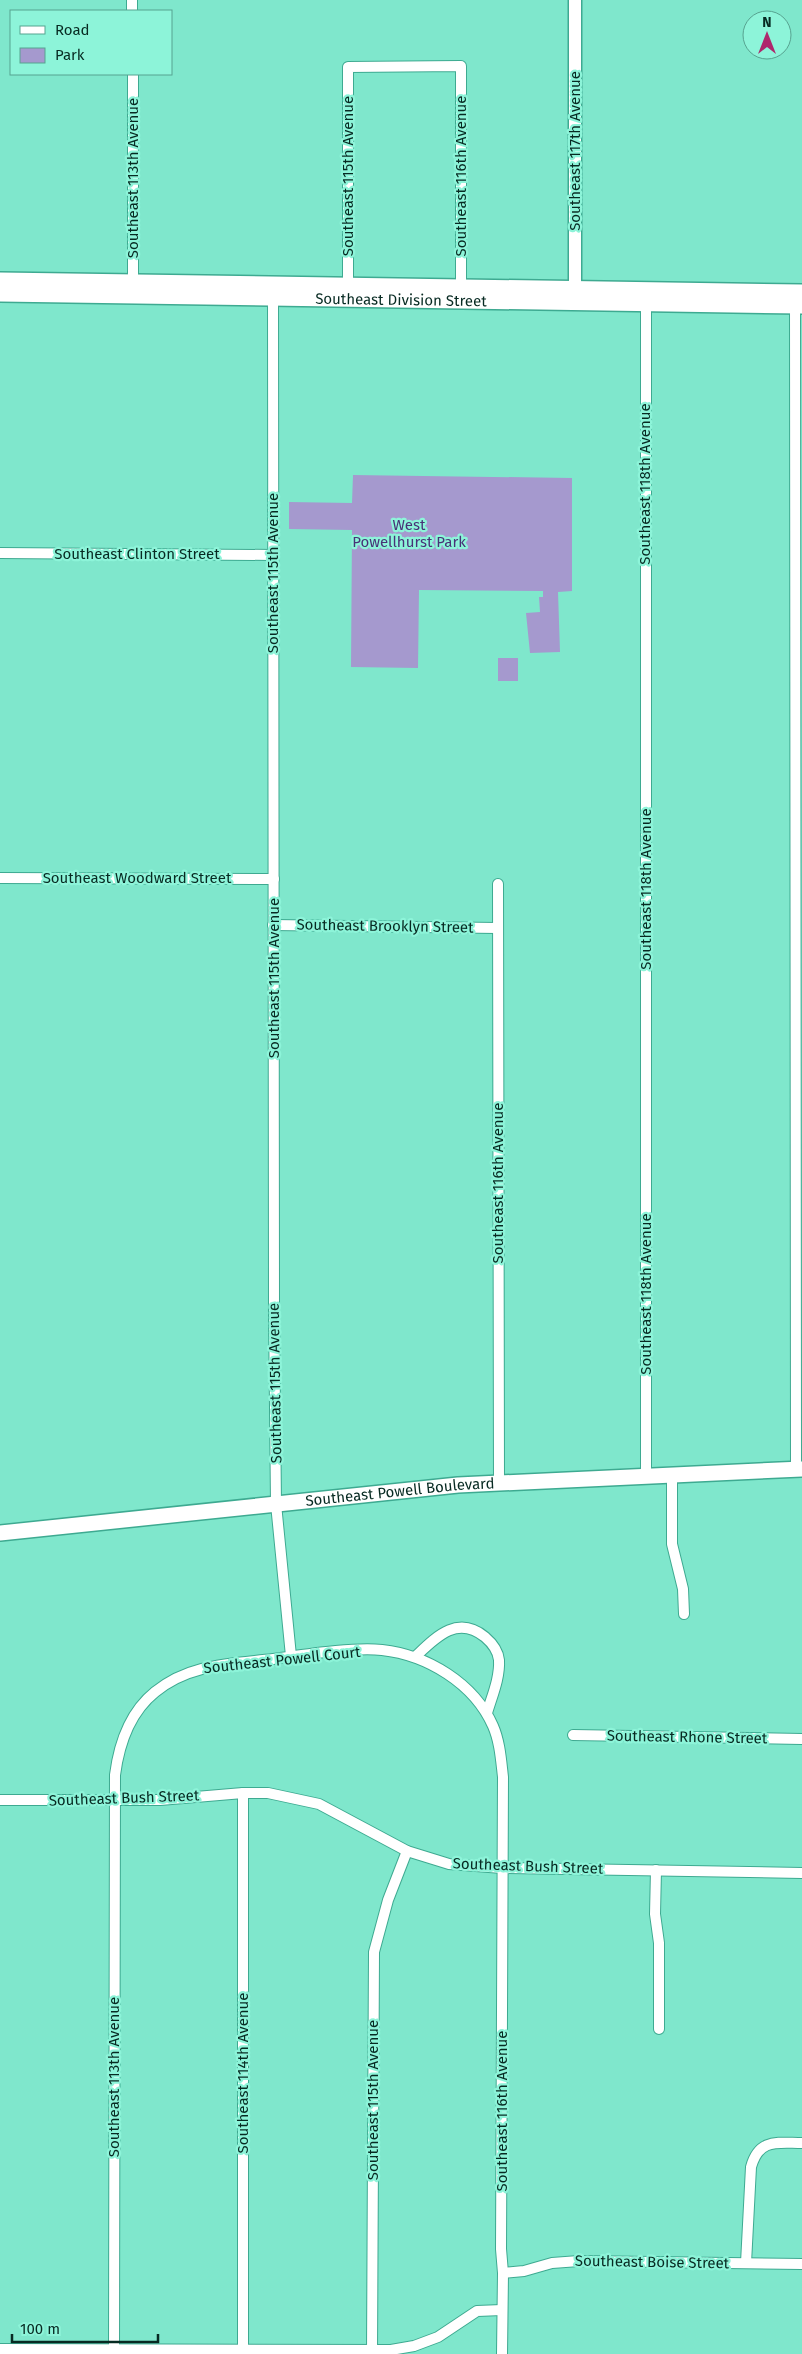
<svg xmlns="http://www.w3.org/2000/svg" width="802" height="2354" font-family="'Fira Sans',sans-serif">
<rect width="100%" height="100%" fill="#7fe7cc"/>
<g fill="#a599ce">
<path d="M 353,475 L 572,478 L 572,591 L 558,592 L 560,652 L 530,653 L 526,613 L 540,612 L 539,597 L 543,597 L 543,591 L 419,590 L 418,668 L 351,667 L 352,530 L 289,529 L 289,502 L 352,503 Z"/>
<rect x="498" y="658" width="20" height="23"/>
</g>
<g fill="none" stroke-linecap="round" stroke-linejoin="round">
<defs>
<g id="minor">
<path d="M 132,0 L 132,11"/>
<path d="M 133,74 L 133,282"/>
<path d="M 348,285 L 348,67 L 461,66 L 461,287"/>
<path d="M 273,298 L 274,1311 L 276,1504 L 291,1656"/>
<path d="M 795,300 L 796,1469"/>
<path d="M 646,304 L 646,1474"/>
<path d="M 0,553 L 273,555"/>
<path d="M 0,878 L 274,879"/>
<path d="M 498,884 L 499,1482"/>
<path d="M 273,925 L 497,928"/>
<path d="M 672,1474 L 672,1544 L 683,1589 L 684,1614"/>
<path d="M 415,1657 C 435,1638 457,1614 485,1637 C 492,1643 498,1650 499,1660 C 500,1678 492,1696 487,1713"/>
<path d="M 573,1735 L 802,1739"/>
<path d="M 0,1800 L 160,1800 L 243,1793 L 268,1793 L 319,1804 L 407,1851 L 449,1864 L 502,1868 L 802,1873"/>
<path d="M 656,1870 L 655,1914 L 659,1943 L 659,2029"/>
<path d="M 746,2263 L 751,2167 C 759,2138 777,2143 802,2143"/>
<path d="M 503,2273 L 524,2271 L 552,2263 L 579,2261 L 802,2264"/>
<path d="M 0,2349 L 391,2350 L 414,2346 L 438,2337 L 477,2311 L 502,2310"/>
<path d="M 114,2354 L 115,1775 C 119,1744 129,1713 155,1692 C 189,1664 230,1664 273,1659 C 303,1655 352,1647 382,1650 C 427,1655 474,1683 493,1726 C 500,1742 501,1760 503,1777 L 501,2249 L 503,2273 L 502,2354"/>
<path d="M 243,2354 L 243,1793"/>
<path d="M 372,2354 L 374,1952 L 388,1900 L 407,1851"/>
</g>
<path id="tertiary" d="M 575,0 L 575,297"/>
<g id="primary">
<path d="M 0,280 L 802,292"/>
<path id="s1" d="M 0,294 L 802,306"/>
<path id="s2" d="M 0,1533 L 458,1485 L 802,1469"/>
</g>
</defs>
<use href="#minor" stroke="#3eaa91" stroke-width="12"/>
<use href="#tertiary" stroke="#3eaa91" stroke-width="15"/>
<use href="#primary" stroke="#3eaa91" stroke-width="18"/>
<use href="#minor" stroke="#fff" stroke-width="10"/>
<use href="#tertiary" stroke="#fff" stroke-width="12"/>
<use href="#primary" stroke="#fff" stroke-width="15"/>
</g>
<g text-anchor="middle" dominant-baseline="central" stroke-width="4.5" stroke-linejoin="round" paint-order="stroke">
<g font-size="15" fill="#072a22" stroke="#8df4d9">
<text transform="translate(575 151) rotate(-90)">Southeast 117th Avenue</text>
<text transform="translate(348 176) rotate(-90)">Southeast 115th Avenue</text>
<text transform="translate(461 176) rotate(-90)">Southeast 116th Avenue</text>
<text transform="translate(133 178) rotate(-90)">Southeast 113th Avenue</text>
<text stroke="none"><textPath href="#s1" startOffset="401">Southeast Division Street</textPath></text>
<text transform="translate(645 484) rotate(-90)">Southeast 118th Avenue</text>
<text x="137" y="554">Southeast Clinton Street</text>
<text transform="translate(273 573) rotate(-90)">Southeast 115th Avenue</text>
<text x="137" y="878">Southeast Woodward Street</text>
<text transform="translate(646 889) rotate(-90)">Southeast 118th Avenue</text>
<text transform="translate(385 926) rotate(1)">Southeast Brooklyn Street</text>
<text transform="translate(274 978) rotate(-90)">Southeast 115th Avenue</text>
<text transform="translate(498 1183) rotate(-90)">Southeast 116th Avenue</text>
<text transform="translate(646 1294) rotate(-90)">Southeast 118th Avenue</text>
<text transform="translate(275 1383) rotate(-91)">Southeast 115th Avenue</text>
<text stroke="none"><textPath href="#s2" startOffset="402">Southeast Powell Boulevard</textPath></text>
<text transform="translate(282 1660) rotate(-6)">Southeast Powell Court</text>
<text transform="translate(687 1737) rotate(1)">Southeast Rhone Street</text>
<text transform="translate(124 1798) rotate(-2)">Southeast Bush Street</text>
<text transform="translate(528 1866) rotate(2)">Southeast Bush Street</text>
<text transform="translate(243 2073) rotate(-90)">Southeast 114th Avenue</text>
<text transform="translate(114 2077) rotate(-90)">Southeast 113th Avenue</text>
<text transform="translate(373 2100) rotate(-90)">Southeast 115th Avenue</text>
<text transform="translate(502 2111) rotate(-90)">Southeast 116th Avenue</text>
<text transform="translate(652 2262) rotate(1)">Southeast Boise Street</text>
</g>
<g font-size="15" fill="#483277" stroke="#8df4d9">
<text x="409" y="525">West<tspan x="409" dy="17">Powellhurst Park</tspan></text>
</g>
</g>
<rect x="10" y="10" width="162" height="65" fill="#8df4d9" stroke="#57a390"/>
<rect x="20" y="26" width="25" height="8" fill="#ffffff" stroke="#57a390"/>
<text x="55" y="35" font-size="15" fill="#072a22">Road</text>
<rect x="20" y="48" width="25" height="15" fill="#a599ce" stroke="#57a390"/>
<text x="55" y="60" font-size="15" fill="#072a22">Park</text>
<g transform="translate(767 35)"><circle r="24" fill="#8df4d9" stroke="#57a390"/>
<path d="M0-4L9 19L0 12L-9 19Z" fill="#ae276c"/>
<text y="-8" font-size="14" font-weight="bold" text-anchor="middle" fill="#072a22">N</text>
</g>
<path d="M12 2334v8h146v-8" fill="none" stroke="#072a22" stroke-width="2.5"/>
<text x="20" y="2334" font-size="15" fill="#072a22" stroke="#8df4d9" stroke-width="4" paint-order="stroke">100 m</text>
</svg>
